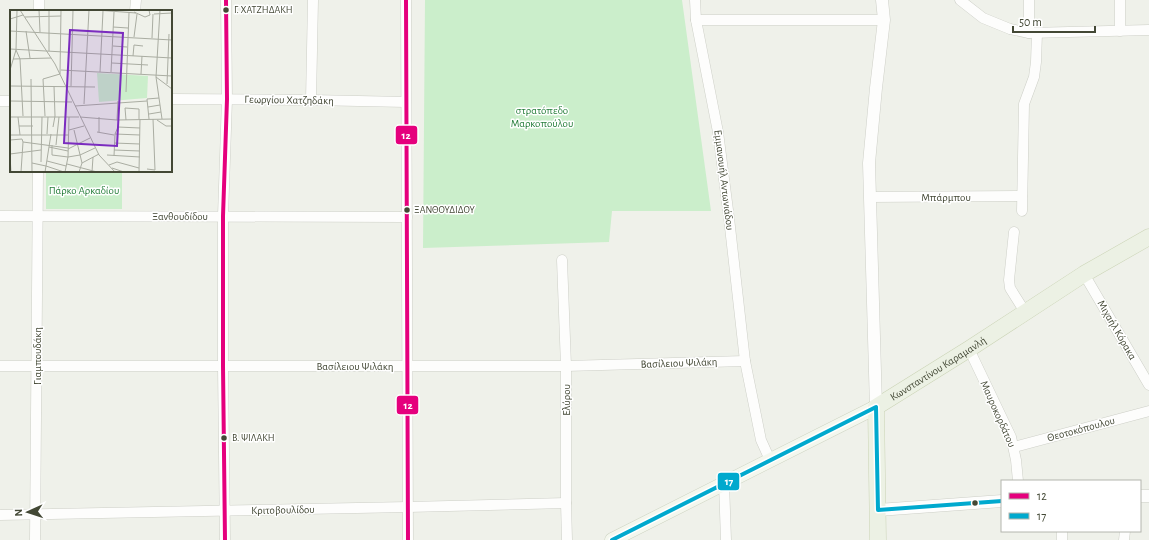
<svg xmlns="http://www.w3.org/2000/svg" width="1149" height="540" font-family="'Alegreya Sans',sans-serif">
<rect width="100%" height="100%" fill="#eff1ea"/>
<g fill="#cbeecb">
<path d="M 425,0 L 682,0 L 711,211 L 612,211 L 609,242 L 423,248 Z"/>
<rect x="46" y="171" width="76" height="38"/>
</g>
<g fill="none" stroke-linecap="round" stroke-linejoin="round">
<defs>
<g id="minor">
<path d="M 39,0 L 39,11"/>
<path d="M 406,0 L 408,540"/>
<path d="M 695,0 L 696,20 L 718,132 L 729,218 L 745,361 L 761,440 L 770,460"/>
<path d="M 960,0 L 983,18 L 1010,29 L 1029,33 L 1149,30"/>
<path d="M 135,11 L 136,0"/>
<path d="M 696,20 L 884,20"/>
<path d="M 1120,31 L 1120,0"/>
<path d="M 1029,33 L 1029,0"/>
<path d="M 171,99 L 311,100 L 406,102"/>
<path d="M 311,100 L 313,0"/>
<path d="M 0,101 L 11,101"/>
<path d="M 870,197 L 1022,196"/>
<path d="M 1022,211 L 1024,104 L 1034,77 L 1036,62 L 1037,33"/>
<path d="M 0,216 L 407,217"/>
<path d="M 1014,232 L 1009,280 L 1010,288 L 1025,312"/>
<path d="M 562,260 L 566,366 L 566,503 L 567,540"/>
<path d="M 1084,274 L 1149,385"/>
<path d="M 969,349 L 1011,437 L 1016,460 L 1018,481"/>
<path d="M 0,366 L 566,366 L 745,361"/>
<path d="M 1014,447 L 1149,411"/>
<path d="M 724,483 L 726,540"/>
<path d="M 0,515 L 408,507 L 566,503"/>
<path d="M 1062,531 L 1062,540"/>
<path d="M 35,540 L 38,171"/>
<path d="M 225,540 L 223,366 L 223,216 L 227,99 L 226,0"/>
<path d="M 1124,540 L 1125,531"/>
</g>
<g id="tertiary">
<path d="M 876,407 L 869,163 L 876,88 L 884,20 L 882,0"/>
<path d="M 1140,496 L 1149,496"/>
<path d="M 878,510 L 1002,501"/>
</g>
<path id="secondary" d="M 612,540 L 876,407"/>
<g id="primary">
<path id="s1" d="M 878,540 L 876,407 L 969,349 L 1084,274 L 1149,237"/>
</g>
</defs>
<use href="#minor" stroke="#cdcfc7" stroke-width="11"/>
<use href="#tertiary" stroke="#cdcfc7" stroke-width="13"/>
<use href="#secondary" stroke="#cdd3c2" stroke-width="15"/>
<use href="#primary" stroke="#cbd4b6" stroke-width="17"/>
<use href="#minor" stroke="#fdfdfc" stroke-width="10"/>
<use href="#tertiary" stroke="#fdfdfc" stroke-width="12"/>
<use href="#secondary" stroke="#f4f7ee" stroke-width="14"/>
<use href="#primary" stroke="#ecf1e4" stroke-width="16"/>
<defs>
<g id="bus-1">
<path d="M 406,0 L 408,540"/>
<path d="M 225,540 L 223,366 L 223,216 L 227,99 L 226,0"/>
</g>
<path id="bus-2" d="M 612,540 L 876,407 L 878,510 L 1002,501"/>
</defs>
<use href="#bus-1" stroke="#fff" stroke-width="7"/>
<use href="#bus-2" stroke="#fff" stroke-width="7"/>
<use href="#bus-1" stroke="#e5007d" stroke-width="4"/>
<use href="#bus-2" stroke="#00a9ce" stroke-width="4"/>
</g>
<g fill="#434835" stroke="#fff" stroke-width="1.5">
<circle cx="226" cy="10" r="3.5"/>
<circle cx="407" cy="210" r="3.5"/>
<circle cx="224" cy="438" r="3.5"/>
<circle cx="975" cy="503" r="3.5"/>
</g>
<g text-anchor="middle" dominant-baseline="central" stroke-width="3" stroke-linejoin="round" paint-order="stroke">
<g font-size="10" fill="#434835" stroke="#fff" text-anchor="start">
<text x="234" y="10">Γ. ΧΑΤΖΗΔΑΚΗ</text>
<text x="414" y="210">ΞΑΝΘΟΥΔΙΔΟΥ</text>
<text x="232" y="438">Β. ΨΙΛΑΚΗ</text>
</g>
<g font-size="11" fill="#434835" stroke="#fff">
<text transform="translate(289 100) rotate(1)">Γεωργίου Χατζηδάκη</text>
<text transform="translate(724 180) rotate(83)">Εμμανουήλ Αντωνιάδου</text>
<text x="946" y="197">Μπάρμπου</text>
<text x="180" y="216">Ξανθουδίδου</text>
<text transform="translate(1117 330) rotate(60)">Μιχαήλ Κόρακα</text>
<text transform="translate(37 356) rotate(-90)">Γιαμπουδάκη</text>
<text transform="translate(679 363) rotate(-2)">Βασίλειου Ψιλάκη</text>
<text x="355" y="366">Βασίλειου Ψιλάκη</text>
<text stroke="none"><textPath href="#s1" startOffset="206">Κωνσταντίνου Καραμανλή</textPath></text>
<text transform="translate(566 400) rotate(-90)">Ελύρου</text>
<text transform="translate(998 414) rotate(66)">Μαυροκορδάτου</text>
<text transform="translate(1081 429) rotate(-15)">Θεοτοκόπουλου</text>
<text transform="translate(283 510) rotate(-1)">Κριτοβουλίδου</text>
</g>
<g font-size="11" fill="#257d3a" stroke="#fff">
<text x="542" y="110">στρατόπεδο<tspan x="542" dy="13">Μαρκοπούλου</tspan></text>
<text x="84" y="190">Πάρκο Αρκαδίου</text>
</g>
</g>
<g transform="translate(10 10)">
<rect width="162" height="162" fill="#eff1ea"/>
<path d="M 87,63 L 138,66 L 137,88 L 89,92 Z" fill="#cbeecb"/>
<path fill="none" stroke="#aaada2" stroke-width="1" d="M 10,0 L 45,54 L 89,145 L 105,162M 29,0 L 30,22M 39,0 L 39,41M 86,0 L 126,3M 150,0 L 146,67 L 152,109M 124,2 L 135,7 L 140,5 L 139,0M 144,4 L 162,3M 15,7 L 51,6M 0,9 L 13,5M 103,17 L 118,18M 0,21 L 162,30M 16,21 L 20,48M 124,27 L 127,4M 142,28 L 143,4M 103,36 L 117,37M 0,39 L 162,48M 6,40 L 10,49 L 13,106M 123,46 L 124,35 L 133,36M 3,49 L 41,48M 102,53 L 138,55M 0,60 L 6,40 L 7,0M 51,60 L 162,66M 90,62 L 93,1M 101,62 L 104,2M 50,64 L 51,0M 131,64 L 132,46M 146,67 L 162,79M 21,69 L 22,162M 157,74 L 159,24M 0,76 L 85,77M 61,76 L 63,0M 116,82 L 119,3M 0,91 L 62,92M 74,94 L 79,0M 65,96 L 137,91M 138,97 L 150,95M 139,104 L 151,102M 35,106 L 33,69 L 50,64M 0,107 L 69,107M 8,107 L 10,125M 70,107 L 107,110 L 162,109M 139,109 L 137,89 L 149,88M 107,110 L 108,91M 116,110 L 115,98 L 129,99 L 129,109M 147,110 L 156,116 L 162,116M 9,116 L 23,116M 43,117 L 45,106 L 44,76M 59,120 L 74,116M 64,120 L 72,153 L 69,162M 87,122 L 104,125M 89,122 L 89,107M 37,124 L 38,107M 105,124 L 130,125M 0,125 L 59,125M 0,130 L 12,129 L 13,132 L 58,138M 104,133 L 130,134M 42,135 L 42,145 L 58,147 L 70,145 L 85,138M 46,135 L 49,107M 39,137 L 58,141M 58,139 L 80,128M 104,140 L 130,141M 0,144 L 31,140M 97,145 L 130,147M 0,146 L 1,162M 104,146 L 105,124 L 108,117 L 130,118M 37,151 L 56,156M 31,152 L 32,107M 22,153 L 36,156 L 41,124M 72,153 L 89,144M 57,154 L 87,162M 99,155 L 107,152 L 129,158M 102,158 L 114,162M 137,159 L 145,160 L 143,109M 11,162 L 13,132M 35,162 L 36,156 L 54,162M 55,162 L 58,147 L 59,107M 82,162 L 83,147M 129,162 L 130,109"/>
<path fill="#7b2cbf" fill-opacity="0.15" stroke="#7b2cbf" stroke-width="2" d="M 60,20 L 113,23 L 107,136 L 54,133 Z"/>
<rect width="162" height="162" fill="none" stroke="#434835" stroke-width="2"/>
</g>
<g stroke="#fff" stroke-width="1.5">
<rect x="395" y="125" width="23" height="20" rx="4" fill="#e5007d"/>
<rect x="396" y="395" width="23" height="20" rx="4" fill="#e5007d"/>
<rect x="717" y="472" width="23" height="19" rx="4" fill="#00a9ce"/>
</g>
<g font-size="11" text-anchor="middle" font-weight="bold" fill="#fff">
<text x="406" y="139">12</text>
<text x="408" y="409">12</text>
<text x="729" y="485">17</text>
</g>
<rect x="1001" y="480" width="140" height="52" fill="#ffffff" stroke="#b4b6ae"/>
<rect x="1009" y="493" width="20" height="6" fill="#e5007d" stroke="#b4b6ae"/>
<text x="1037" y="500" font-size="12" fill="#434835">12</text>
<rect x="1009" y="513" width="20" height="6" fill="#00a9ce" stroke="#b4b6ae"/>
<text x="1037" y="520" font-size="12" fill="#434835">17</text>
<g transform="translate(28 512) rotate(267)" stroke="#ffffff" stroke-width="3" paint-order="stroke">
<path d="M0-3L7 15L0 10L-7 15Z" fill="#434835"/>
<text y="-6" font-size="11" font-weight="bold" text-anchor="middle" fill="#434835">N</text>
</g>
<path d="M1013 26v6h82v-6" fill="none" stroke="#434835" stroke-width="2"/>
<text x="1019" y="26" font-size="12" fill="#434835" stroke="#ffffff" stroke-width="3" paint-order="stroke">50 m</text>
</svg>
